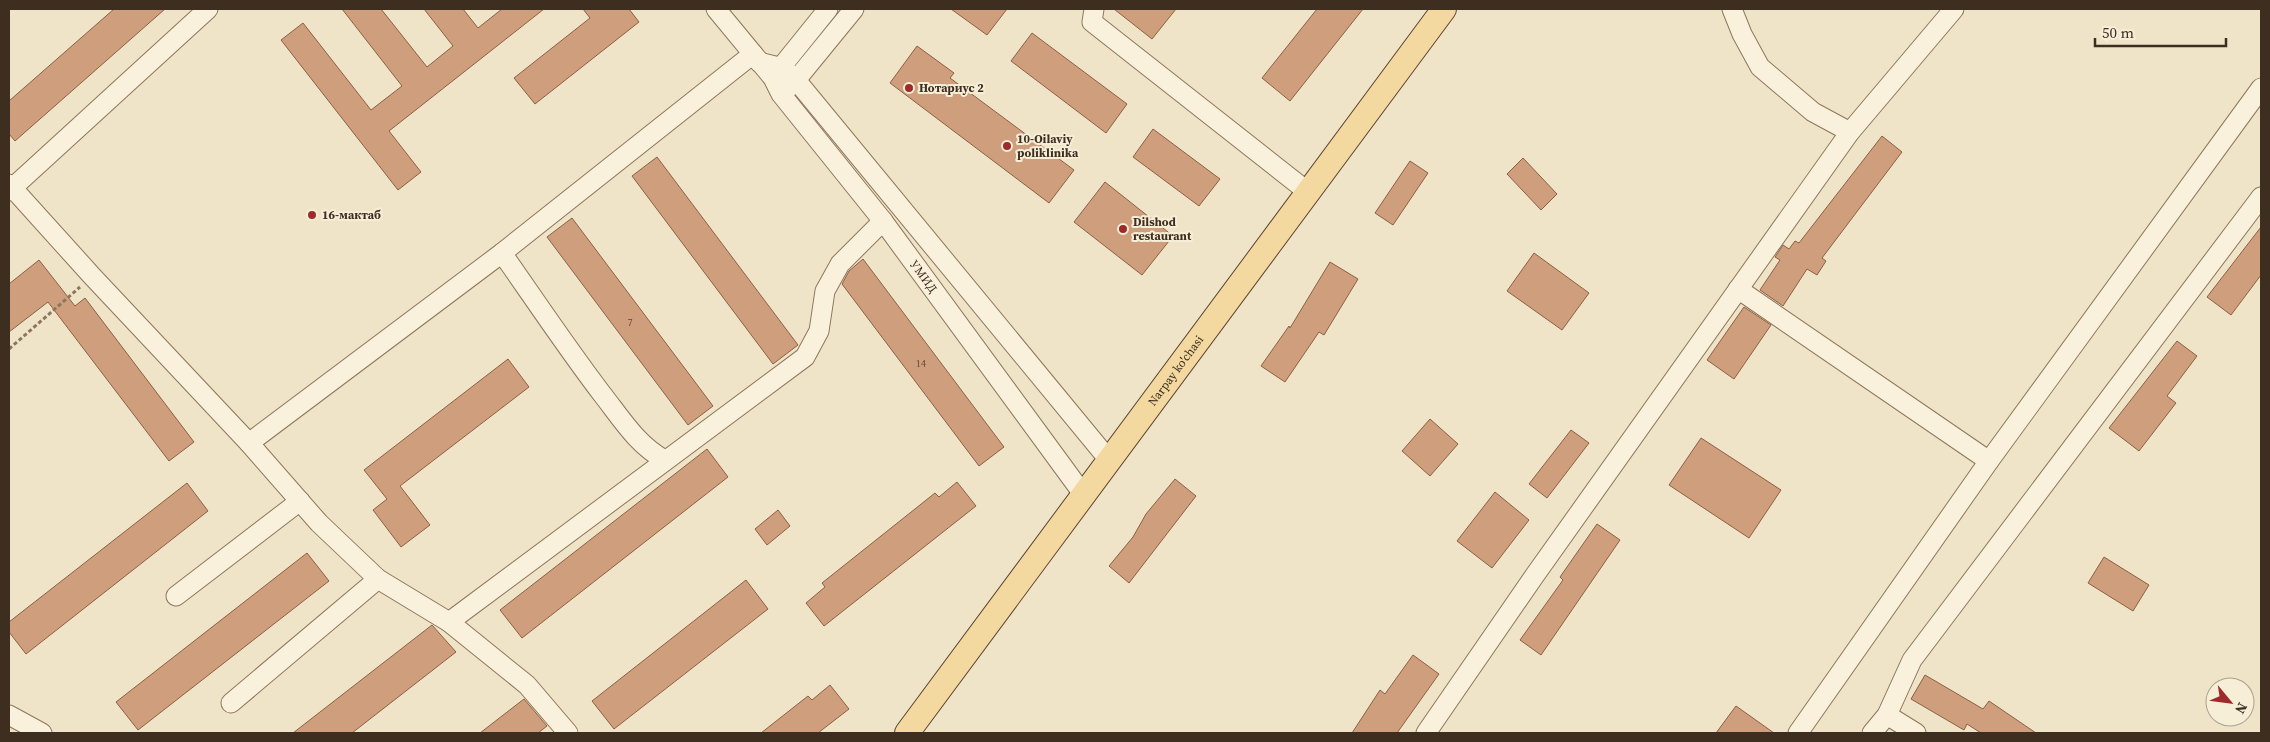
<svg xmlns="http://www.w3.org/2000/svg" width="2270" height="742" font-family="'Source Serif 4',serif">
<rect width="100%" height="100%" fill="#f0e4c8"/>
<g fill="#cf9f7d" stroke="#8d5f41">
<path d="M 114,9 L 165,9 L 15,141 L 9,134 L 9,101 Z"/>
<path d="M 342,9 L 381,9 L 427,67 L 453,46 L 424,9 L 463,9 L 478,28 L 502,9 L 544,9 L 389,131 L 421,172 L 398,190 L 281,40 L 303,23 L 371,110 L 402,86 Z"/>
<path d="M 583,9 L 629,9 L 639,22 L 535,104 L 514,78 L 590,18 Z"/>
<path d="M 951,9 L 1007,9 L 987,35 Z"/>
<path d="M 1114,9 L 1176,9 L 1152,39 Z"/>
<path d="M 1317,9 L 1363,9 L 1290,101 L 1262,78 Z"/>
<path d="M 1032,33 L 1127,104 L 1106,133 L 1011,61 Z"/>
<path d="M 917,46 L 954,73 L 950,78 L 1074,170 L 1049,203 L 890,83 Z"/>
<path d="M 1153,129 L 1220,179 L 1199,206 L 1133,157 Z"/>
<path d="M 1882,136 L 1902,152 L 1822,258 L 1826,261 L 1817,275 L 1807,269 L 1783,306 L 1760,290 L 1780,260 L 1775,257 L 1783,245 L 1789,249 L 1795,241 L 1799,243 Z"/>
<path d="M 657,157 L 798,345 L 773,364 L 632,176 Z"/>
<path d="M 1523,158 L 1557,194 L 1541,210 L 1507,174 Z"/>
<path d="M 1410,161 L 1428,173 L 1393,225 L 1375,213 Z"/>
<path d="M 1105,182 L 1173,236 L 1142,275 L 1074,222 Z"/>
<path d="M 572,218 L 713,406 L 688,425 L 547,237 Z"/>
<path d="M 2261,227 L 2261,275 L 2231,315 L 2207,297 Z"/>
<path d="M 1534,253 L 1589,293 L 1562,330 L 1507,291 Z"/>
<path d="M 863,259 L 1004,447 L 979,466 L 842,284 L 849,271 Z"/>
<path d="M 39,260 L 75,306 L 85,298 L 194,442 L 169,461 L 48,302 L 9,332 L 9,284 Z"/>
<path d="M 1330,262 L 1358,279 L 1324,335 L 1319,332 L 1285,382 L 1261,366 L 1289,326 L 1290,328 Z"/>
<path d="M 1744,307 L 1771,325 L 1734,379 L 1707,360 Z"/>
<path d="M 2177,341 L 2197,356 L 2167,396 L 2176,403 L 2139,451 L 2109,428 Z"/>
<path d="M 508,359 L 529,387 L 400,486 L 430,525 L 401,547 L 373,510 L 387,499 L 364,470 Z"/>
<path d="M 1430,419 L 1458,444 L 1430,476 L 1402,451 Z"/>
<path d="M 1571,430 L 1589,443 L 1547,498 L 1529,484 Z"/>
<path d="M 1701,438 L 1781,490 L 1749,538 L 1669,485 Z"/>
<path d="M 707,449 L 728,477 L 522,638 L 500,610 Z"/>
<path d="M 1175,479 L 1196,496 L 1129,583 L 1109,566 L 1133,537 L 1146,514 Z"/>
<path d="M 957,482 L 976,506 L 824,626 L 806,603 L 825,587 L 822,583 L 935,493 L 939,497 Z"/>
<path d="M 187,483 L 208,511 L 26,654 L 9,632 L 9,622 Z"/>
<path d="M 1495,492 L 1529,520 L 1492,568 L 1457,541 Z"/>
<path d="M 778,510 L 790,526 L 767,545 L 755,529 Z"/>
<path d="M 1597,524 L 1620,540 L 1541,655 L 1520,640 L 1563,580 L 1560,577 Z"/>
<path d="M 307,553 L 329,581 L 138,730 L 116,702 Z"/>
<path d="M 2104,557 L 2149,585 L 2133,611 L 2088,583 Z"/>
<path d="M 746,580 L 768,609 L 614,729 L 592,701 Z"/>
<path d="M 432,625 L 456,652 L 352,733 L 293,733 Z"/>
<path d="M 1413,655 L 1439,674 L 1397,733 L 1352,733 L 1380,690 L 1385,694 Z"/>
<path d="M 1925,675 L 1983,709 L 1989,701 L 2036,733 L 1981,733 L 1967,724 L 1964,730 L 1911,699 Z"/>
<path d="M 830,685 L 849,709 L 818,733 L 761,733 L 808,696 L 812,700 Z"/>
<path d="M 524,699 L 547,726 L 538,733 L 480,733 Z"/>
<path d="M 1736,706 L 1774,733 L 1716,733 Z"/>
</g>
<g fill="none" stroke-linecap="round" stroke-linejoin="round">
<defs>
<g id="minor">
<path id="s1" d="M 716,9 L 773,78 L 781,94 L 883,221 L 1083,494"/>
<path d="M 1094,9 L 1092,22 L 1308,192"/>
<path d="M 1732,9 L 1742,34 L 1760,67 L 1813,112 L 1850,132"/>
<path d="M 759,62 L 783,68 L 796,80 L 1109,460"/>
<path d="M 774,76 L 828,9"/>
<path d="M 788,88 L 796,80 L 854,9"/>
<path d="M 9,184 L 92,276 L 249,443 L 319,523 L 378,579 L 449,622 L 527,685 L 568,733"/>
<path d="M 9,191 L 208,9"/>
<path d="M 502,253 C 535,300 567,348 602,394 C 621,418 637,445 665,460"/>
<path d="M 1738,289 L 1989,461"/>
<path d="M 249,443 L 502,253 L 753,54"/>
<path d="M 176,596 L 300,501"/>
<path d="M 449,622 L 805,357 L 819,331 L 825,291 L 840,264 L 883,221"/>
<path d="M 231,703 L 378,579"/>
<path d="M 9,715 L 42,733"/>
<path d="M 1887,715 L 1916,733"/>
<path d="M 1426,733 L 1535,575 L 1850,132 L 1954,9"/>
<path d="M 1798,733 L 1989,461 L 2261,88"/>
<path d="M 1872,733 L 1887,715 L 1912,660 L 2261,197"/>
</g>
<g id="major">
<path id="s2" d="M 907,733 L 1444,9"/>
</g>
</defs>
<use href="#minor" stroke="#8d765c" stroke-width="21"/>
<use href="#major" stroke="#5b4430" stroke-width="26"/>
<path stroke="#8d765c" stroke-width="3" stroke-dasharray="4 2.5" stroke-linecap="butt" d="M 9,349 L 80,287"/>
<use href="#minor" stroke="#faf1dc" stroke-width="19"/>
<use href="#major" stroke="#f3d9a0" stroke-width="24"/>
</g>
<g fill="#9e2a2b" stroke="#f7eed8" stroke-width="2">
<circle cx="909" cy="88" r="5"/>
<circle cx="1007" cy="146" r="5"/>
<circle cx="312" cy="215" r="5"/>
<circle cx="1123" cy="229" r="5"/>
</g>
<g text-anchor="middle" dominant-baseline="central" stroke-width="4" stroke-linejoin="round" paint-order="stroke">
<g font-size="10" fill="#624a37">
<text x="630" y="322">7</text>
<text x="921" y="363">14</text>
</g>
<g font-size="12" font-weight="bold" fill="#3d2e20" stroke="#f7eed8" text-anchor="start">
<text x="919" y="88">Нотариус 2</text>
<text x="1017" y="139">10-Oilaviy<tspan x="1017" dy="14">poliklinika</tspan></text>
<text x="322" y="215">16-мактаб</text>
<text x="1133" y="222">Dilshod<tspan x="1133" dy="14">restaurant</tspan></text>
</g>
<g font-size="12" fill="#3d2e20" stroke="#f7eed8">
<text stroke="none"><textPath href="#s1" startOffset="339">УМИД</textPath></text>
<text stroke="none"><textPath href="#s2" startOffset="451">Narpay ko'chasi</textPath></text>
</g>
</g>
<rect width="2270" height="742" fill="none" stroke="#3d2e20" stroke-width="20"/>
<g transform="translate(2230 702) rotate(119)"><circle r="24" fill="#f7eed8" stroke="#ada18e"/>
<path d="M0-4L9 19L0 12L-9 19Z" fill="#9e2a2b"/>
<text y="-8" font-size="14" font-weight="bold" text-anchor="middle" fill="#3d2e20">N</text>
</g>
<path d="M2095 38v8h131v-8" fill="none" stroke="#3d2e20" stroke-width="2.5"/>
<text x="2102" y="38" font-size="15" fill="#3d2e20" stroke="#f7eed8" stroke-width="4" paint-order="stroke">50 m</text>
</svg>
